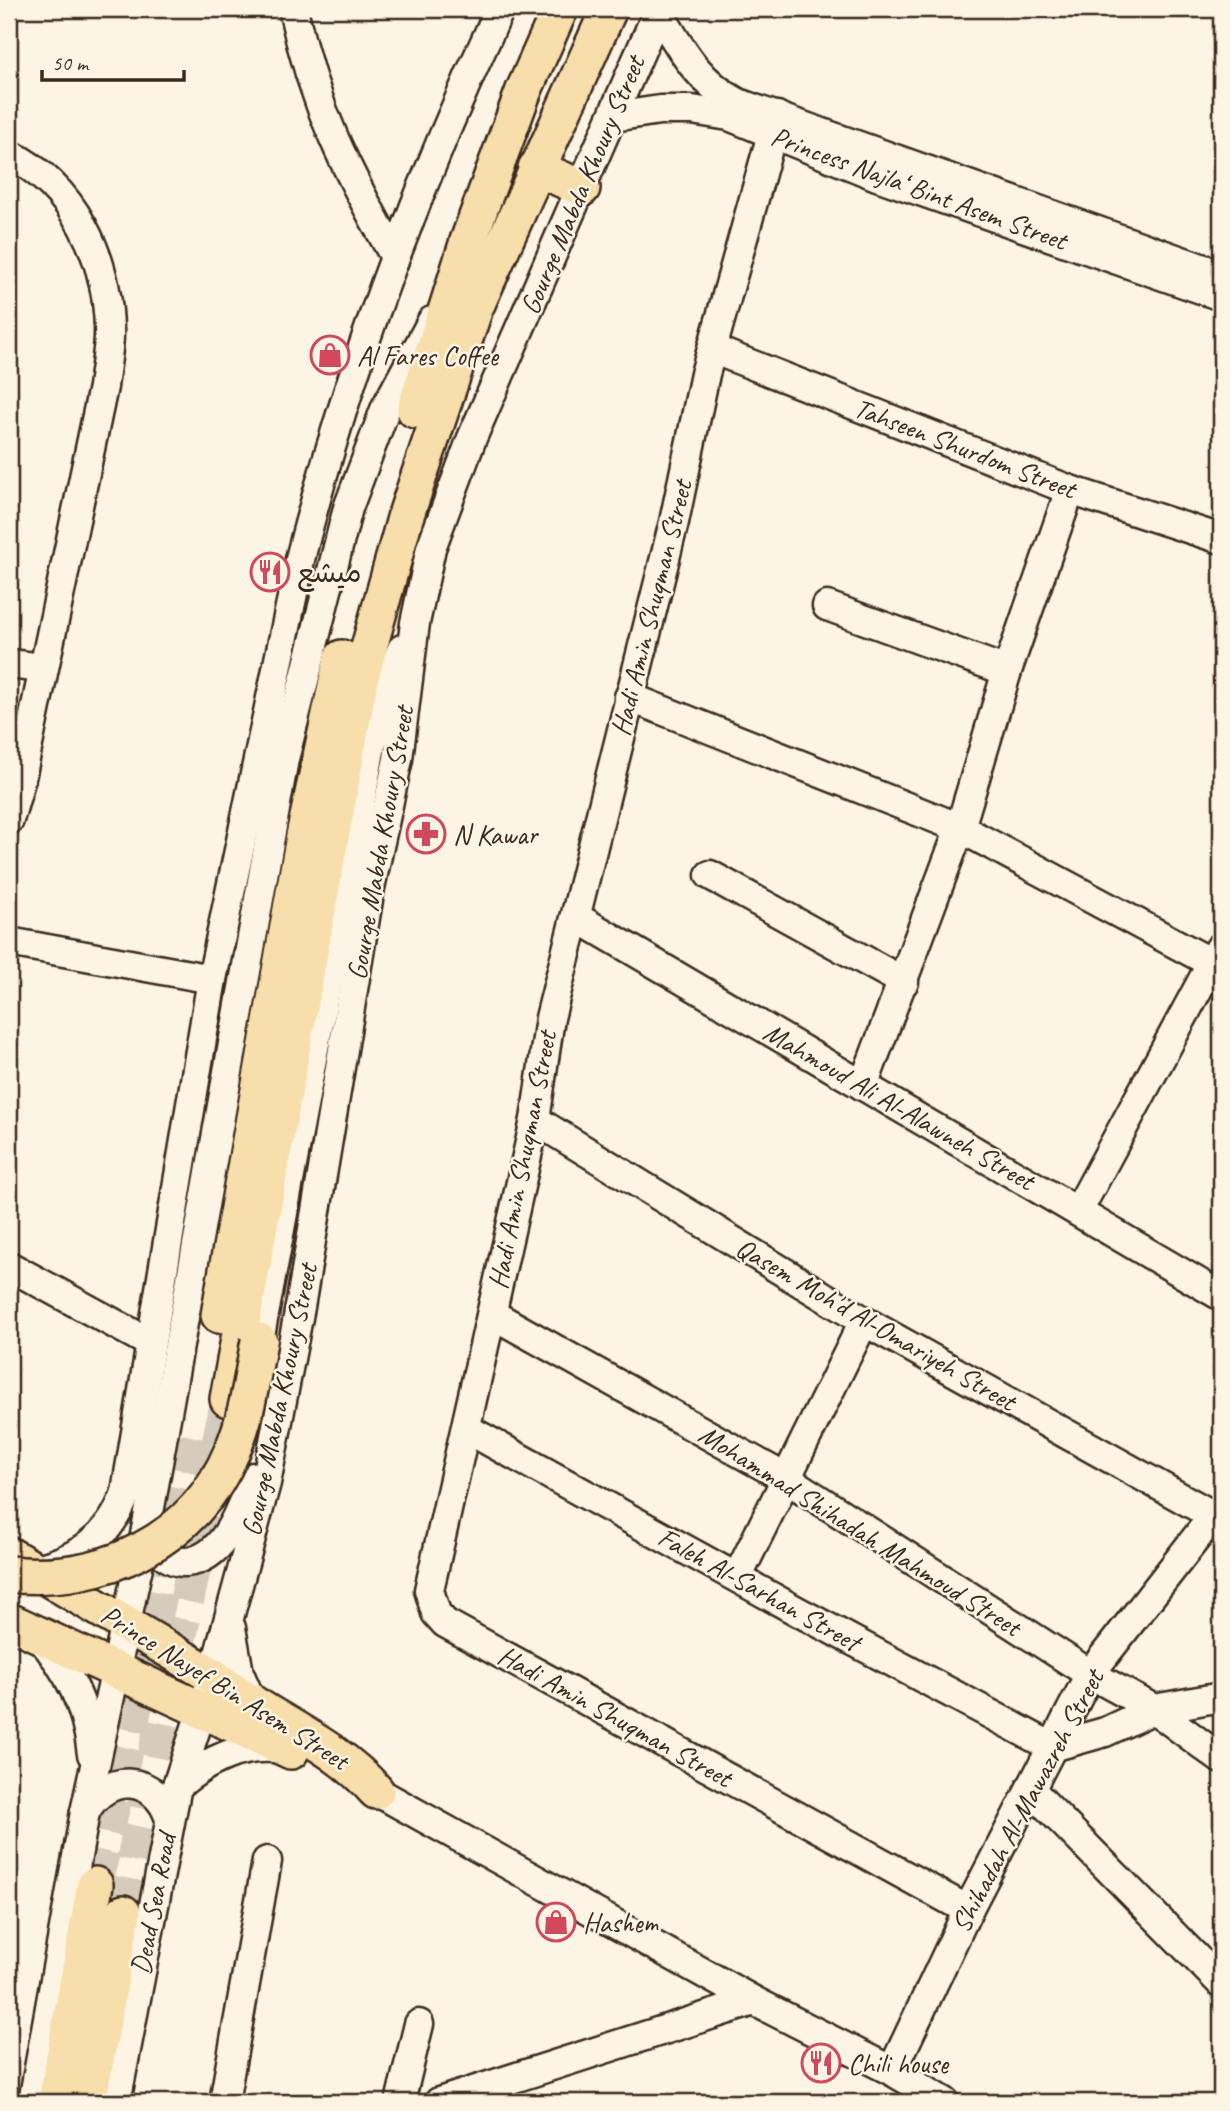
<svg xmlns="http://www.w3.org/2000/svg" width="1230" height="2111" font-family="Caveat,'Playpen Sans Arabic',sans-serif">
<rect width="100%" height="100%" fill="#fcf5e5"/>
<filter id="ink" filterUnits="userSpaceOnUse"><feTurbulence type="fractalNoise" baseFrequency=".0143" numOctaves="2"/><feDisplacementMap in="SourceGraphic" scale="14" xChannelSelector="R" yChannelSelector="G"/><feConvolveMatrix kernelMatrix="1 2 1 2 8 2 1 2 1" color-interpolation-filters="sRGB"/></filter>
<g filter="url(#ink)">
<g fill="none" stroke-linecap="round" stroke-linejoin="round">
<g stroke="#d5ccbd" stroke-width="35" stroke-dasharray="35 18" stroke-linecap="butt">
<path d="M 95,1885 L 196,1435"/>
<path d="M 123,1913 L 228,1399"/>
</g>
<defs>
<g id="minor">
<path d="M 293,9 C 314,107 346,170 395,257"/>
<path d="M 658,11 C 680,48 698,82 738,103 L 1221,275"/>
<path d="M 777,116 L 705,374 L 674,522 L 550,1018 L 535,1120 L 429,1590 L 436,1613 L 445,1623 L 968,1910"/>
<path d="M 613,117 L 660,110 L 692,110 L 729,116 L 877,176 L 1221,296"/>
<path d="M 9,154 C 74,187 107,256 109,328 C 110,347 105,368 103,387 L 21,778 L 9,820"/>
<path d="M 712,349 L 1070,490 L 1221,539"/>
<path d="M 827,606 L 1007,671"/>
<path d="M 9,664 L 43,668"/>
<path d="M 629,697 L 960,828 L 1221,968"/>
<path d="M 710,875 L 904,982"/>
<path d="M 576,917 L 1221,1296"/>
<path d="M 9,942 L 212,979"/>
<path d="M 863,1086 L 960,828 L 1007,671 L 1070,490"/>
<path d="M 535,1120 L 864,1321 L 1221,1520"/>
<path d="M 1078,1211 L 1220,948"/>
<path d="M 9,1266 L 150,1343"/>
<path d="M 492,1314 L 787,1479 L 1090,1674 L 1154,1709 L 1221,1759"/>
<path d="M 259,1341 L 371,745 L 388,682 L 402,649"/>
<path d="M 467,1429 L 797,1611 L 1052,1747 L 1105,1732 L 1154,1709 L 1221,1697"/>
<path d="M 146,1530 C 154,1546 167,1563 186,1562 C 225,1559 241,1508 253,1477"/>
<path d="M 44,1567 C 83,1556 113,1532 126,1492 L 212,979 L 301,555 C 349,367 418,184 500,9"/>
<path d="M 738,1576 L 864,1321"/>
<path d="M 231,1628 L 239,1673 L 253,1705"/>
<path d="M 38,1635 C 69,1670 87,1707 92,1754"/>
<path d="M 177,1786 C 208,1760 242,1743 283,1749"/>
<path d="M 1030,1789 L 1221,1983"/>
<path d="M 376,1791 L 754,2001 L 892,2071 L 945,2102"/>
<path d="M 85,1812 C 106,1772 156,1774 170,1819"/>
<path d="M 892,2071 L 968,1910 L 1090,1674 L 1214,1515"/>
<path d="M 33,2102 L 85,1812 L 146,1530 L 284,759 L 348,508 L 386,407 L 432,321"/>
<path d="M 116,2102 L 177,1786 L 213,1676 L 266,1483 L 300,1307 L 370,888 L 398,759 L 415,623 L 431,548 L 472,438 L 659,9"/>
<path d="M 224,2102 L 267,1861"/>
<path d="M 400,2102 L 419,2024"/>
<path d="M 439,2102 L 754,2001"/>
</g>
<g id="major">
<path d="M 536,168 L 582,188"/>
<path d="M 415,410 L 468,241 L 524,90 L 560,9"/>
<path d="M 219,1315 L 304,836 L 342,658"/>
<path d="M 228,1399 L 360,680 L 405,518 L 475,308 L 609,9"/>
<path d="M 9,1555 L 213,1676 C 265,1718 332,1741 376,1791"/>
<path d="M 9,1621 L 291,1751"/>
<path d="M 56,2102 L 95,1885"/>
<path d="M 88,2102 L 123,1913"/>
</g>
</defs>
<use href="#minor" stroke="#3b2a1e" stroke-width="33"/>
<use href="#major" stroke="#3b2a1e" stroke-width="40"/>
<use href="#minor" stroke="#fcf5e5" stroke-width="28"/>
<use href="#major" stroke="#f8deab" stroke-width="35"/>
<defs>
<path id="major-bridge" d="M 9,1574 C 103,1584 195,1541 232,1451 C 247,1417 252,1378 259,1341"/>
</defs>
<use href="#major-bridge" stroke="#3b2a1e" stroke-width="40" stroke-linecap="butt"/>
<use href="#major-bridge" stroke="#f8deab" stroke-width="35"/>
</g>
</g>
<defs>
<symbol id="shop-ring" viewBox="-11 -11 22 22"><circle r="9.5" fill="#fcf5e5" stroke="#d1495b" stroke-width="1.5"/><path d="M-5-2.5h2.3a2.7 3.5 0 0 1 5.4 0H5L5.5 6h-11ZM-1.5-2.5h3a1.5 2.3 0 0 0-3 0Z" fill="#d1495b"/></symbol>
<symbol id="restaurant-ring" viewBox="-11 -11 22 22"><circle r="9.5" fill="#fcf5e5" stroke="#d1495b" stroke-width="1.5"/><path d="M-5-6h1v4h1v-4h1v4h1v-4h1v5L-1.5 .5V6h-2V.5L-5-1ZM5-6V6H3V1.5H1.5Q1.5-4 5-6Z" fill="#d1495b"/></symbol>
<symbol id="pharmacy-ring" viewBox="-11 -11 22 22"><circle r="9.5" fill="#fcf5e5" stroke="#d1495b" stroke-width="1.5"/><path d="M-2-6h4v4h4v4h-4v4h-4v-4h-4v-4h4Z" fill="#d1495b"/></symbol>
</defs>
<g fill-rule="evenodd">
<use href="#shop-ring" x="308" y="333" width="44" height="44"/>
<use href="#restaurant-ring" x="248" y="550" width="44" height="44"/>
<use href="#pharmacy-ring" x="404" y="812" width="44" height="44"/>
<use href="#shop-ring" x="534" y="1900" width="44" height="44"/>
<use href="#restaurant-ring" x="799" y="2041" width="44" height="44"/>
</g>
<g text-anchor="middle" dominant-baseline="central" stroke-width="5" stroke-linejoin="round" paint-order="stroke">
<g font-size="28" fill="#3b2a1e" stroke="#fcf5e5">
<text transform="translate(582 185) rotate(-67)">Gourge Mabda Khoury Street</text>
<text transform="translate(919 188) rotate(20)">Princess Najla‘ Bint Asem Street</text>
<text transform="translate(965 448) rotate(21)">Tahseen Shurdom Street</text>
<text transform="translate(651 608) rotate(-76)">Hadi Amin Shuqman Street</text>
<text transform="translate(380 843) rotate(-80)">Gourge Mabda Khoury Street</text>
<text transform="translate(899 1106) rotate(30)">Mahmoud Ali Al-Alawneh Street</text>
<text transform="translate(522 1160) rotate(-79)">Hadi Amin Shuqman Street</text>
<text transform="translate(876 1324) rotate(30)">Qasem Moh'd Al-Omariyeh Street</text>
<text transform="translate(279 1400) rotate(-78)">Gourge Mabda Khoury Street</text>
<text transform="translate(860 1530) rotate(32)">Mohammad Shihadah Mahmoud Street</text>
<text transform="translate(759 1589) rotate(29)">Faleh Al-Sarhan Street</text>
<text transform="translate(225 1687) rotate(32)">Prince Nayef Bin Asem Street</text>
<text transform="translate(615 1716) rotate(29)">Hadi Amin Shuqman Street</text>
<text transform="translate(1027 1801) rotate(-62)">Shihadah Al-Mawazreh Street</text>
<text transform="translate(153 1904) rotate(-79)">Dead Sea Road</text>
</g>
<g font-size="28" fill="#3b2a1e" stroke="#fcf5e5" text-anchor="start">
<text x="357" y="355">Al Fares Coffee</text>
<text x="297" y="572">ميشع</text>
<text x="453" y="834">N Kawar</text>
<text x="583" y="1922">Hashem</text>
<text x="848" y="2063">Chili house</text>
</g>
</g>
<rect width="1230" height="2111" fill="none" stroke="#fcf5e5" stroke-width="35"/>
<rect x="18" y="18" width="1195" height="2076" fill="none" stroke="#3b2a1e" stroke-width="2.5" filter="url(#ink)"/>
<path d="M42 70v10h142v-10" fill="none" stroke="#3b2a1e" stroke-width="3.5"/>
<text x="52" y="70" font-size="21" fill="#3b2a1e" stroke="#fcf5e5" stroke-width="5" paint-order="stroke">50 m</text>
</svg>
